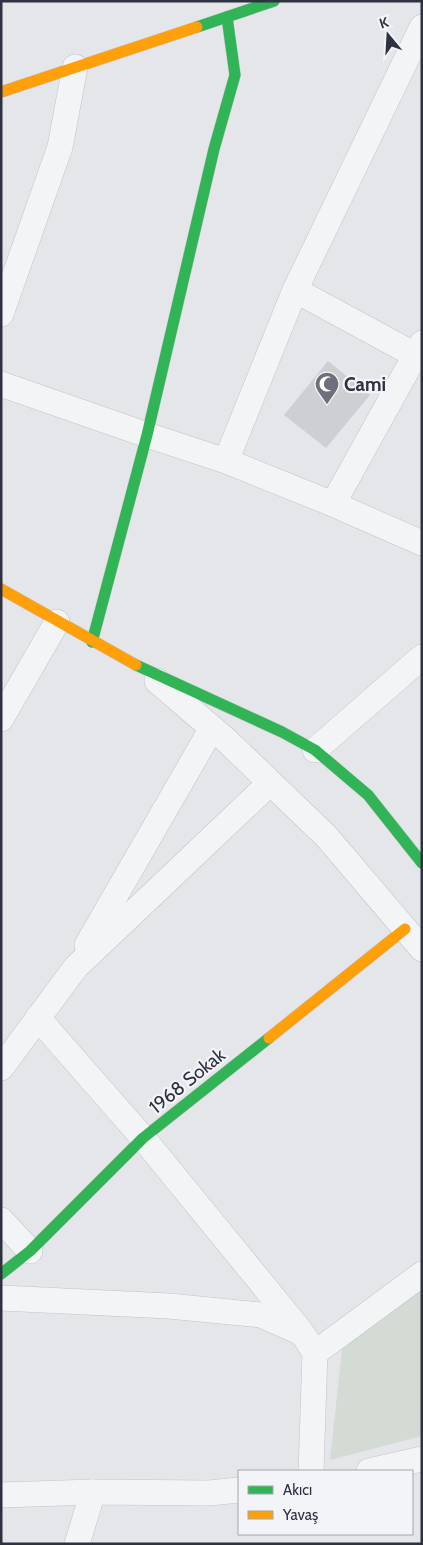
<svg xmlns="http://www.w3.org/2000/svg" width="423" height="1545" font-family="Cabin,sans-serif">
<rect width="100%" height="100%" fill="#e4e6e9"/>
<path fill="#d4dbd5" d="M 422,1287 L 422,1436 L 330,1460 L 342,1349 Z"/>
<path fill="#cecfd2" d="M 328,361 L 370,395 L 326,448 L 284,415 Z"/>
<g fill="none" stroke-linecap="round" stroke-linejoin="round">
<defs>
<g id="street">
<path d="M 295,290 L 415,355"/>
<path d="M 1,314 L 60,147 L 75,67"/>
<path d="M 1,384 L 147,435 L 226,461 L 333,504 L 422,543"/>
<path d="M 226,461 L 295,290 L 422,27"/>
<path d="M 333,504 L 422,343"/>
<path d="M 157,681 L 226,740 L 326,836 L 422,949"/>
<path d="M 1,719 L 57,622"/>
<path d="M 315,750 L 422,657"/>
<path d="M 87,945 L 212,728"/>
<path d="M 38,1018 L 143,1138 L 299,1329"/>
<path d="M 1,1068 L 76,967 L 270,783"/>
<path d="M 1,1220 L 30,1251"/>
<path d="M 1,1298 L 169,1306 L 261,1315 L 302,1333 L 315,1353 L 311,1471"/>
<path d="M 315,1353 L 422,1274"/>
<path d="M 369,1471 L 422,1459"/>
<path d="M 1,1495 L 93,1492 L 209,1493 L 239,1490"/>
<path d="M 77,1544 L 93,1492"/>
</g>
<g id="fast">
<path d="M 197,27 L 274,1"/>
<path d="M 92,642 L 147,435 L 214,149 L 235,75 L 227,17"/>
<path d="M 136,665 L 282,732 L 315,750 L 368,795 L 422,863"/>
<path d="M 1,1274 L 30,1251 L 143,1138 L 269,1038"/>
</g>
<g id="slow">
<path d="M 1,92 L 197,27"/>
<path d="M 1,589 L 136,665"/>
<path d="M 269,1038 L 405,929"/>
</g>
</defs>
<use href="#street" stroke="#c3c4c7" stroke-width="26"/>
<use href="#fast" stroke="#c3c4c7" stroke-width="12"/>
<use href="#slow" stroke="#c3c4c7" stroke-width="12"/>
<use href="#street" stroke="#f3f4f5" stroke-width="25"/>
<use href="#fast" stroke="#30b455" stroke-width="11"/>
<use href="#slow" stroke="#ff9f0a" stroke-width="11"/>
</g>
<defs>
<symbol id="mosque-pin" viewBox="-11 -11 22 30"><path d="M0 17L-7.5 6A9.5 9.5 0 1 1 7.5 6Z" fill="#6d707b" stroke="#f3f4f7"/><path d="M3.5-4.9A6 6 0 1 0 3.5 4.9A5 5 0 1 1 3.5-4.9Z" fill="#fff"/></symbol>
</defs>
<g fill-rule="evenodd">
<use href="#mosque-pin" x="313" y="370" width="28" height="38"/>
</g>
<g text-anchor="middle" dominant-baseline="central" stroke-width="4.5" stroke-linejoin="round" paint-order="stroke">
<g font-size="19" font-weight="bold" fill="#2d3140" stroke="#f3f4f7" text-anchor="start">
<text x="344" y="384">Cami</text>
</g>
<g font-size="19" fill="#2d3140" stroke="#f3f4f7">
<text transform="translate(187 1081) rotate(-39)">1968 Sokak</text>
</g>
</g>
<rect width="423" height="1545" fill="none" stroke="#2d3140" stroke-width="5"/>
<rect x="238" y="1470" width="175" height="65" fill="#f3f4f7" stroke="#a4a6ae"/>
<rect x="248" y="1486" width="25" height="8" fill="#30b455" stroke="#a4a6ae"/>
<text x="283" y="1495" font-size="15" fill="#2d3140">Akıcı</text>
<rect x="248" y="1511" width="25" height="8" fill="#ff9f0a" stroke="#a4a6ae"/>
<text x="283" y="1520" font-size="15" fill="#2d3140">Yavaş</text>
<g transform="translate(388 35) rotate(342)" stroke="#f3f4f7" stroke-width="4" paint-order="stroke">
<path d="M0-4L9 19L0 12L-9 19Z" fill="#2d3140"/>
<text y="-8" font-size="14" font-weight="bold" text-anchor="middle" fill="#2d3140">K</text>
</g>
</svg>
